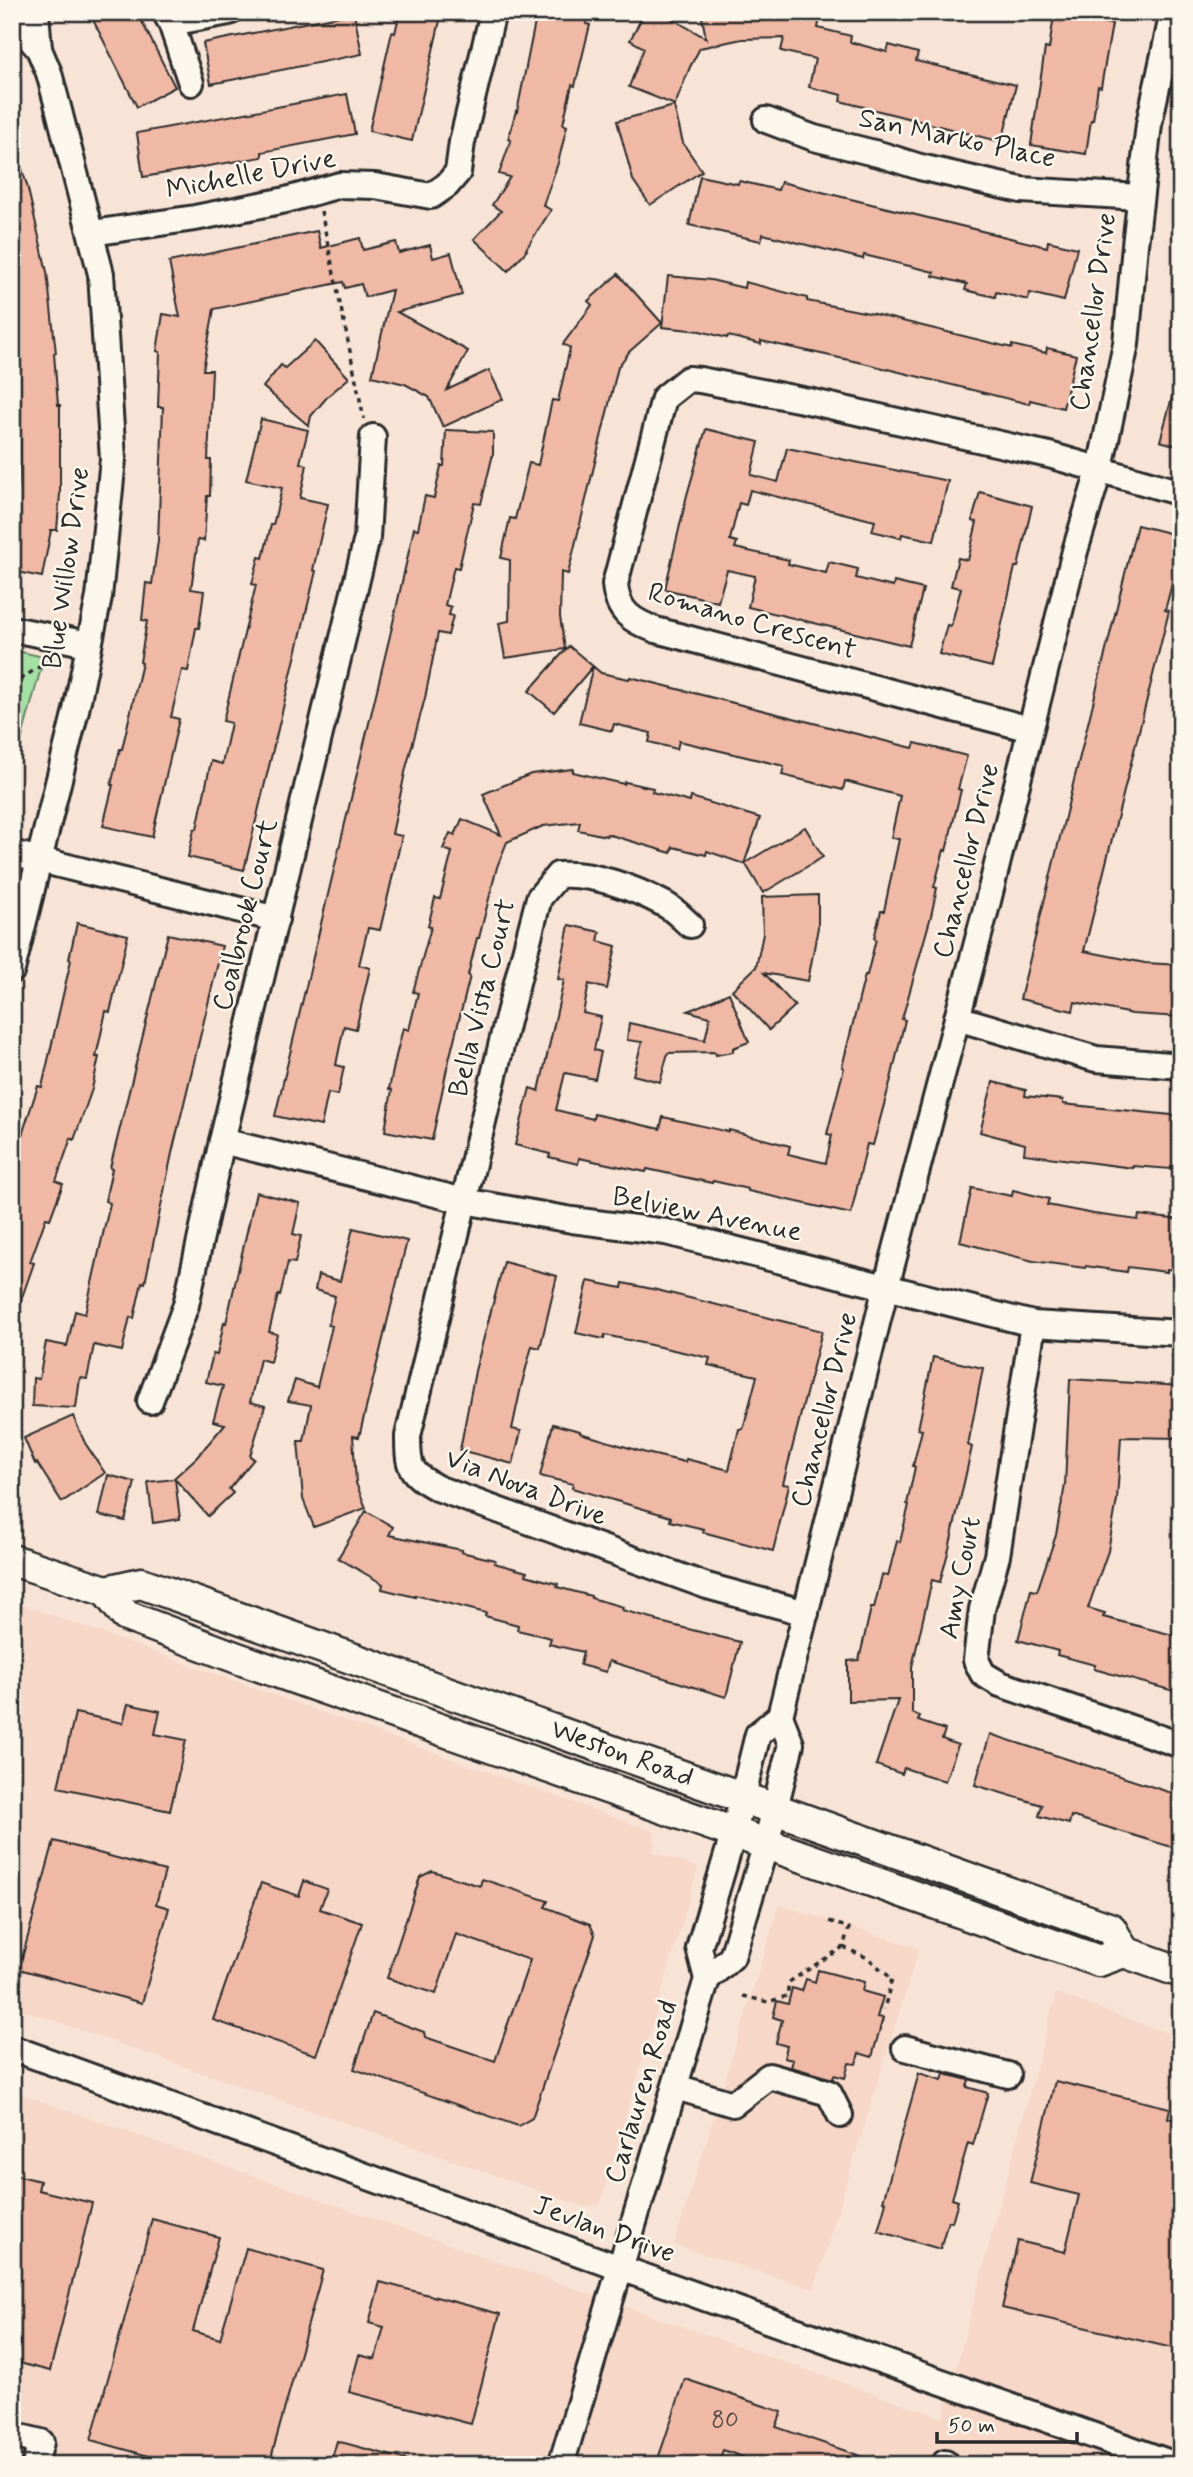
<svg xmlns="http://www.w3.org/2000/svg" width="1193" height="2477" font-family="Mynerve,sans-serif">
<rect width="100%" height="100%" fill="#f8e4d7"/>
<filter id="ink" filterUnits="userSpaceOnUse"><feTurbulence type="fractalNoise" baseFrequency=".0143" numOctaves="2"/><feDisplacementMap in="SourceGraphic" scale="14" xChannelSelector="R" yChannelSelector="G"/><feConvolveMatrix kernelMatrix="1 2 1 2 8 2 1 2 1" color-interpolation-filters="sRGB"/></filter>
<g filter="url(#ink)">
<g fill="#f6d7c8">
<path d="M 12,1601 L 655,1832 L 654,1852 L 698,1868 L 600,2205 L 585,2207 L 12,2006 Z"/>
<path d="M 779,1905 L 919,1948 L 814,2289 L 674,2245 Z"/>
<path d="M 1056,1993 L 1181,2038 L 1181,2465 L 12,2465 L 12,2091 L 943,2418 Z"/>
</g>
<path fill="#a5e0a5" stroke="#688668" stroke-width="2" d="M 12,650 L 44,657 L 12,774 Z"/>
<g fill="#f0b9a6" stroke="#2b2b2b" stroke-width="2">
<path d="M 89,12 L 137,12 L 175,87 L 137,107 Z"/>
<path d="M 400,12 L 442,12 L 412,141 L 369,131 L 392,32 L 395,33 Z"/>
<path d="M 537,12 L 589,12 L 586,24 L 590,25 L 575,86 L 572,85 L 563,124 L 567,126 L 558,163 L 543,205 L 551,210 L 526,249 L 527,250 L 508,271 L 474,239 L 501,211 L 492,205 L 510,177 L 499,174 L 511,140 L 508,139 L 516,111 L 517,112 Z"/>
<path d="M 645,12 L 660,12 L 706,38 L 701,12 L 821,12 L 818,28 L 851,36 L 850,42 L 887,52 L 889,45 L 918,53 L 916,61 L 1016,85 L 1002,142 L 840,101 L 842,95 L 809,87 L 815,59 L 781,51 L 784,38 L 742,39 L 700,48 L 690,67 L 675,105 L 629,87 L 644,48 L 630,40 Z"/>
<path d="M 354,13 L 362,54 L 211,84 L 203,43 Z"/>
<path d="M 1054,15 L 1112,24 L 1101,87 L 1098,86 L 1093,120 L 1091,120 L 1086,154 L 1031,145 L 1045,48 L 1049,49 Z"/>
<path d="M 347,94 L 355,134 L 262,152 L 262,157 L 143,177 L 137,133 Z"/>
<path d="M 674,106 L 683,143 L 702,171 L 650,205 L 633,180 L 617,121 Z"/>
<path d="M 16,151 L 27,185 L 47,272 L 56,353 L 54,353 L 58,405 L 60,405 L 60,494 L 57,530 L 51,530 L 42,577 L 12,571 L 12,490 L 18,490 L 20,443 L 12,443 L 12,152 Z"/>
<path d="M 700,176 L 738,184 L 739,181 L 778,190 L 781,182 L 1047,247 L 1048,241 L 1077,248 L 1064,301 L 1030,293 L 1028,300 L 996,292 L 995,297 L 965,290 L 967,284 L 933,276 L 934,272 L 864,255 L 863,259 L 763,234 L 761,241 L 689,225 Z"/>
<path d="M 317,231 L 321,248 L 360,238 L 363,250 L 396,242 L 399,253 L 430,245 L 433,258 L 451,253 L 462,295 L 397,312 L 468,351 L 447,390 L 489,370 L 503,399 L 443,427 L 429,397 L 405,384 L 372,376 L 392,290 L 365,297 L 361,284 L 345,288 L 343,282 L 214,309 L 203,370 L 212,370 L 208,460 L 211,460 L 210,496 L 207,496 L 204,541 L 198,540 L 191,589 L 204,591 L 199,628 L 196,628 L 188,671 L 182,670 L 171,717 L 179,719 L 152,837 L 103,826 L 113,785 L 111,785 L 120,749 L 122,749 L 142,663 L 140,662 L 147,621 L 142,620 L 146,583 L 152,584 L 158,541 L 163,407 L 158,407 L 160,352 L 157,351 L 163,314 L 180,317 L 169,262 Z"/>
<path d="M 618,274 L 662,323 L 630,351 L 618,367 L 568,574 L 561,572 L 560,617 L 565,649 L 505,658 L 499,623 L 509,621 L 510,560 L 501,558 L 510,518 L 515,519 L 529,463 L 538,465 L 552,400 L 558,401 L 570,348 L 563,344 L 592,305 L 588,301 Z"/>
<path d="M 668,276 L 711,280 L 744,288 L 745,282 L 807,298 L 807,301 L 874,314 L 1012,348 L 1012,345 L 1046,353 L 1047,348 L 1076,355 L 1063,408 L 1030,400 L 1029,404 L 863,363 L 761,341 L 761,344 L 728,336 L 727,338 L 700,331 L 662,327 Z"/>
<path d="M 315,341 L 349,378 L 328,396 L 311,416 L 309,426 L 263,387 L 281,365 L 285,368 Z"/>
<path d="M 1176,383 L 1181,384 L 1181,447 L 1160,441 Z"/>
<path d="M 261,419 L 308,430 L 300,463 L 307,465 L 300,498 L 328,504 L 313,570 L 316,571 L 244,870 L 188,857 L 194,829 L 197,829 L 211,761 L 222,764 L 231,723 L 223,721 L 256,585 L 252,584 L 259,557 L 263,558 L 271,525 L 273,525 L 282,488 L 246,480 Z"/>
<path d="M 706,429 L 759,442 L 751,475 L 778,482 L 787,448 L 948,481 L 934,541 L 902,534 L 901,538 L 872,531 L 875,521 L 750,490 L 746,505 L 739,503 L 730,540 L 737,542 L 735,548 L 789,560 L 788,564 L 826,573 L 829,562 L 858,569 L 856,578 L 893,587 L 894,582 L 923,589 L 909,646 L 748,607 L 755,576 L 727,570 L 718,602 L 665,589 L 687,495 Z"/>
<path d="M 446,430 L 493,432 L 493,454 L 481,504 L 474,503 L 459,568 L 454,567 L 445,605 L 451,607 L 449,615 L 453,616 L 448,635 L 438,633 L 425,698 L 406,768 L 392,834 L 402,836 L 380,930 L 368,928 L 359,965 L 370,968 L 356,1029 L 344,1026 L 336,1065 L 344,1067 L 338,1095 L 328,1093 L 321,1126 L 275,1116 L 392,627 L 414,528 L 418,529 L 425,496 L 434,498 L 441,466 L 444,466 Z"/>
<path d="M 980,492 L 1032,506 L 1018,567 L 1015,567 L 992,667 L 939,654 L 947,625 L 951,626 L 961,588 L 951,586 L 958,558 L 968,560 L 977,522 L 972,521 Z"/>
<path d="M 1137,525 L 1181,536 L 1181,574 L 1175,573 L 1165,610 L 1169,611 L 1084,951 L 1145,963 L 1181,965 L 1181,1017 L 1132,1014 L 1075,1002 L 1073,1011 L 1020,999 Z"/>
<path d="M 569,646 L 601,673 L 629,679 L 630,677 L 913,748 L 915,743 L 967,756 L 958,789 L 961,790 L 946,851 L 944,850 L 934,887 L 937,888 L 931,916 L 902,1019 L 905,1020 L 891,1079 L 873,1145 L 867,1144 L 851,1214 L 748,1191 L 748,1189 L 713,1181 L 712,1183 L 647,1169 L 646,1172 L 579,1158 L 578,1164 L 549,1157 L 550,1154 L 515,1145 L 530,1088 L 539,1091 L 564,980 L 558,979 L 569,925 L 600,932 L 598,941 L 616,946 L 607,989 L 589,984 L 583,1013 L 601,1017 L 594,1050 L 601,1052 L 595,1079 L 565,1073 L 556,1110 L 593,1119 L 594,1114 L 660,1129 L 663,1117 L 729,1132 L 729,1130 L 790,1146 L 788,1154 L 826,1163 L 832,1135 L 827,1134 L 844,1068 L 842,1067 L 865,975 L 867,975 L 876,939 L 874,938 L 881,911 L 884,911 L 899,839 L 891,838 L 900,796 L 845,781 L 843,790 L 782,775 L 784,766 L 679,741 L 677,749 L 649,742 L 651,733 L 614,724 L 612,731 L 579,723 L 593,666 L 554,712 L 529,691 Z"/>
<path d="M 573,769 L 573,772 L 624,784 L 625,782 L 653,788 L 652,792 L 690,802 L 691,797 L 760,818 L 744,864 L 707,851 L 706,855 L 673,847 L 671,853 L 607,834 L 606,836 L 578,830 L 580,822 L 543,826 L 507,842 L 497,867 L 479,938 L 477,938 L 468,975 L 470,976 L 447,1068 L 432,1140 L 385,1131 L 392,1090 L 389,1089 L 396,1056 L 403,1028 L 409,1030 L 418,993 L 413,992 L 431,927 L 428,926 L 435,898 L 440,899 L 452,852 L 443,849 L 450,833 L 455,835 L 462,819 L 501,835 L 483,794 L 531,774 Z"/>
<path d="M 805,827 L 823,857 L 763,893 L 745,863 Z"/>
<path d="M 818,895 L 818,927 L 808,981 L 764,973 L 795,1006 L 769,1030 L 732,990 L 756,967 L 763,934 L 762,897 Z"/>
<path d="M 77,923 L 128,935 L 110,1012 L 106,1011 L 96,1057 L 99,1057 L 92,1089 L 74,1140 L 71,1138 L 56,1181 L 63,1184 L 50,1219 L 46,1218 L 30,1262 L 34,1263 L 14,1320 L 12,1319 L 12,1166 L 38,1086 L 42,1087 L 71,960 L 69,959 Z"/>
<path d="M 168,934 L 222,946 L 172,1153 L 145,1283 L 142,1282 L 134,1318 L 130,1317 L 122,1351 L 94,1345 L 87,1379 L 80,1378 L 76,1408 L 32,1406 L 33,1378 L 39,1379 L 46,1342 L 67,1346 L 75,1311 L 85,1314 L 110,1203 L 105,1201 L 112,1169 L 110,1168 Z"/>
<path d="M 729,993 L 749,1042 L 733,1048 L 733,1052 L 716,1055 L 715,1052 L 668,1053 L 660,1082 L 633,1075 L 642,1042 L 627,1040 L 629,1023 L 705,1040 L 710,1017 L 688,1011 Z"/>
<path d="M 993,1082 L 1026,1090 L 1025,1096 L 1063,1100 L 1063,1104 L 1181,1116 L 1181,1167 L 1171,1166 L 1171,1169 L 1133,1166 L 1133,1168 L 1024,1154 L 1025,1144 L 980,1132 Z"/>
<path d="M 972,1188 L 1012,1196 L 1013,1190 L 1049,1199 L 1047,1205 L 1094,1214 L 1138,1220 L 1139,1215 L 1181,1220 L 1181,1270 L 1167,1269 L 1167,1272 L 1128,1267 L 1127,1272 L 1086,1266 L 1085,1268 L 1033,1261 L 960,1242 Z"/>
<path d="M 256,1192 L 300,1203 L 293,1234 L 301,1236 L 295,1263 L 288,1262 L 280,1296 L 278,1295 L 269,1332 L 277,1334 L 270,1362 L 260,1359 L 250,1402 L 265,1406 L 250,1456 L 254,1459 L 229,1489 L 233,1493 L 208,1516 L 174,1478 L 197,1457 L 225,1424 L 213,1421 L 223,1386 L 206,1382 L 213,1354 L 217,1355 L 224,1322 L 226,1323 Z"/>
<path d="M 353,1228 L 407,1241 L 359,1437 L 353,1436 L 356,1483 L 366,1508 L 314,1527 L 303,1499 L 298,1441 L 304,1441 L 311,1405 L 288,1401 L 295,1380 L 317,1387 L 332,1326 L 328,1325 L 335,1296 L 315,1290 L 318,1275 L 340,1281 Z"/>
<path d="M 504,1262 L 557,1276 L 540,1348 L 532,1346 L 521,1387 L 512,1429 L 521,1431 L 513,1464 L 460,1450 L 475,1371 Z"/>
<path d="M 588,1281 L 622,1288 L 623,1283 L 657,1290 L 822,1331 L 783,1484 L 789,1485 L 773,1551 L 703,1532 L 704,1529 L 670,1521 L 671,1517 L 572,1488 L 573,1484 L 540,1476 L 553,1424 L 580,1431 L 580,1433 L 646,1453 L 685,1462 L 686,1459 L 729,1470 L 739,1429 L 743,1429 L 757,1376 L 708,1365 L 710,1358 L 605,1335 L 604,1339 L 576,1333 Z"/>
<path d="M 933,1357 L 983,1368 L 968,1445 L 972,1447 L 949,1549 L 940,1582 L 932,1580 L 912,1667 L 912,1713 L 920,1716 L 918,1721 L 945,1730 L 942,1739 L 958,1745 L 945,1781 L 904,1768 L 902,1774 L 876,1765 L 898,1700 L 848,1701 L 848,1661 L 859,1660 L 871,1608 L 874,1608 L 882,1575 L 888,1576 L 897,1541 L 900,1542 L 909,1505 L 907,1504 L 915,1467 L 913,1466 L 922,1430 L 918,1429 Z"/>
<path d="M 1070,1379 L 1181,1386 L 1181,1438 L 1121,1437 L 1117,1500 L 1108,1551 L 1088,1608 L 1105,1613 L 1103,1617 L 1181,1637 L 1181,1693 L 1094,1669 L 1095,1665 L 1057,1655 L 1058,1651 L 1018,1640 L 1031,1590 L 1037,1591 L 1056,1535 L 1065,1485 Z"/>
<path d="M 73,1416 L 85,1443 L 105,1473 L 62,1502 L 37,1463 L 35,1464 L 24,1438 Z"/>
<path d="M 108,1475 L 135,1482 L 125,1521 L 99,1515 Z"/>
<path d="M 175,1479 L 180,1519 L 153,1523 L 148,1482 Z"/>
<path d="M 366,1511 L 393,1527 L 389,1535 L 462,1550 L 461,1552 L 495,1560 L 494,1563 L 527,1572 L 526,1575 L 558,1584 L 557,1587 L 591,1596 L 591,1598 L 623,1607 L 622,1610 L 656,1619 L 656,1621 L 740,1642 L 726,1697 L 609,1661 L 606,1672 L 580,1665 L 583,1652 L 549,1644 L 551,1638 L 517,1630 L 518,1625 L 485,1616 L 486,1613 L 415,1595 L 415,1597 L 382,1589 L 383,1584 L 338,1558 Z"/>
<path d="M 128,1704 L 160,1711 L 155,1734 L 186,1740 L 170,1811 L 58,1787 L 75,1713 L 123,1723 Z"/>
<path d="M 990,1734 L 1181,1796 L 1181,1850 L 1071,1816 L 1069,1824 L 1039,1816 L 1042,1805 L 975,1785 Z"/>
<path d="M 54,1841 L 165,1871 L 156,1904 L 169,1908 L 142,2003 L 19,1969 Z"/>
<path d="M 432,1871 L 480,1886 L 482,1879 L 548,1901 L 545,1907 L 590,1924 L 595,1935 L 532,2118 L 518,2126 L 354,2069 L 373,2013 L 424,2032 L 425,2037 L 495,2061 L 530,1960 L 456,1934 L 436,1994 L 387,1978 L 420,1877 Z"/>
<path d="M 304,1881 L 327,1889 L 320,1909 L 362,1923 L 316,2055 L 213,2020 L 261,1883 L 299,1896 Z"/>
<path d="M 818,1970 L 864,1982 L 862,1991 L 883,1997 L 877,2017 L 883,2018 L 872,2057 L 859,2053 L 856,2064 L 849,2063 L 845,2078 L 834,2075 L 833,2079 L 791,2067 L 793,2060 L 784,2058 L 787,2046 L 776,2043 L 782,2020 L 773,2017 L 777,2001 L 788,2004 L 792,1988 L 802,1991 L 806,1979 L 815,1982 Z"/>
<path d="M 919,2073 L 942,2080 L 944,2074 L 969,2080 L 967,2087 L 988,2093 L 973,2145 L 968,2143 L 952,2199 L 958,2201 L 952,2222 L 948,2221 L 940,2249 L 878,2231 L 886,2202 L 883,2201 Z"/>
<path d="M 1055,2081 L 1170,2108 L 1168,2118 L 1181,2121 L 1181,2350 L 1002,2308 L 1018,2241 L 1065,2252 L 1079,2195 L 1030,2183 Z"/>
<path d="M 12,2174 L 40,2181 L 38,2190 L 92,2203 L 50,2371 L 15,2362 L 20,2341 L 12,2339 Z"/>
<path d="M 152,2219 L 219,2237 L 193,2331 L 220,2339 L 246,2248 L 323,2270 L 269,2465 L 181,2465 L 91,2440 Z"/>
<path d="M 380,2282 L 500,2314 L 471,2424 L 349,2392 L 359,2355 L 375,2359 L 384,2327 L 369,2323 Z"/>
<path d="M 685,2379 L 782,2412 L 776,2427 L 878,2462 L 878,2465 L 765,2465 L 723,2450 L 718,2465 L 656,2465 Z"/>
<path d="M 337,2441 L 407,2460 L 406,2465 L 330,2465 Z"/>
</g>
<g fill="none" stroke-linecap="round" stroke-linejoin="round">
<defs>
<g id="minor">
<path d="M 165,12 L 171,23 L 191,83"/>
<path d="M 12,18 L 39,49"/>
<path d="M 171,23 L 229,12"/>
<path d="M 766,120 L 814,138 L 882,155 L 920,167 L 1021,190 L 1140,197"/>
<path d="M 92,233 L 195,218 L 286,200 L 340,185 L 375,186 L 431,196 L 447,185 L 458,172 L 462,142 L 493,12"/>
<path d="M 12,629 L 89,644"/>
<path d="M 1030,729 L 656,630 C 632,621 617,612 615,584 L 664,398 L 688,379 L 700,380 L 808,401 L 1049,455 L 1181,493"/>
<path d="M 12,853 L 276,919"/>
<path d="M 690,925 C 682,918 674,909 664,904 C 634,888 592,872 558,875 L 539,898 L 507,1021 L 408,1436 C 408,1467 409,1473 437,1488 L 707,1586 L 806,1613"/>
<path d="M 12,970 L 76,710 L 99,597 L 113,459 L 101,274 L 58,107 L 49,73 L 39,49 L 36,12"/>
<path d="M 957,1018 L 1096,1059 L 1181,1066"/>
<path d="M 222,1141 L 464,1201 L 572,1220 L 666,1232 L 1033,1324 L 1181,1333"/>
<path d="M 1033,1324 L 997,1556 L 982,1609 L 976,1660 L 983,1674 L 1000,1684 L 1181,1745"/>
<path d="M 150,1401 L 186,1305 L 222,1141 L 367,538 L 373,437"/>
<path d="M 707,1979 L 732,1957 L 766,1844 L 791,1744 L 780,1716 L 886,1287 L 987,905 L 1075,551 L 1100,468 L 1126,344 L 1135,245 L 1149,124 L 1173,12"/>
<path d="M 12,2048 L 620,2268 L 1176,2465"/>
<path d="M 905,2048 L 1008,2075"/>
<path d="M 676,2087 L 733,2104 L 769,2076 L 829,2093 L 840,2115"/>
<path d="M 12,2435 L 41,2442 L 35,2465"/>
<path d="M 561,2465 L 707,1979 L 699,1948 L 734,1832 L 758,1734 L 780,1716"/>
<path d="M 944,2465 L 945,2463"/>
</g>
<g id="major">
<path d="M 12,1560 L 106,1591 L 141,1583 L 1111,1929 L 1124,1952"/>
<path d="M 106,1591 L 126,1616 L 240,1659 L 1099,1961 L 1124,1952 L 1181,1972"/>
</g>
</defs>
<use href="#minor" stroke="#2b2b2b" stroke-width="30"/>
<use href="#major" stroke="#2b2b2b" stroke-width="35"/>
<g stroke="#2b2b2b" stroke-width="3.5" stroke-dasharray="5 5" stroke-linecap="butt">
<path d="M 321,211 L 364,419"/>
<path d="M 12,685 L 51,659"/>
<path d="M 843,1947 L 868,1958 L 892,1979 L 884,2009"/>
<path d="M 743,1996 L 768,2002 L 787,1996 L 789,1982 L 843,1947 L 849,1928 L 826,1920"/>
</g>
<use href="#minor" stroke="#fbf7ec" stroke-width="24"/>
<use href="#major" stroke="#fbf7ec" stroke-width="30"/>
</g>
</g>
<g text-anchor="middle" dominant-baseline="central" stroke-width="5" stroke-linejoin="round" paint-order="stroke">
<g font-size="24" fill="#5c4e4a">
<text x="725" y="2420">80</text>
</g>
<g font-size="28" fill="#2b2b2b" stroke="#fbf7ec">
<text transform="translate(957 139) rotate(12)">San Marko Place</text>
<text transform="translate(251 175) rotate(-11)">Michelle Drive</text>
<text transform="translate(1094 312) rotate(-82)">Chancellor Drive</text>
<text transform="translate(67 568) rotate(-82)">Blue Willow Drive</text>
<text transform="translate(752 622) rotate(16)">Romano Crescent</text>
<text transform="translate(967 861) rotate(-76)">Chancellor Drive</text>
<text transform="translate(246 915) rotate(-76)">Coalbrook Court</text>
<text transform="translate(483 998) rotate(-76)">Bella Vista Court</text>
<text transform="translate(707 1215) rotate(11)">Belview Avenue</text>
<text transform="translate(825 1410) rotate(-76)">Chancellor Drive</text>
<text transform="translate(526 1488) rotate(21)">Via Nova Drive</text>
<text transform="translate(961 1578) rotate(-79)">Amy Court</text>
<text transform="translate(622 1754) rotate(20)">Weston Road</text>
<text transform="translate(642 2092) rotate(-73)">Carlauren Road</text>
<text transform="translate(604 2230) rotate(20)">Jevlan Drive</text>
</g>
</g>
<rect width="1193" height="2477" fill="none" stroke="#fbf7ec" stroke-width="42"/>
<rect x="21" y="21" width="1151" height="2435" fill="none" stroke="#2b2b2b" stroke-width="2.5" filter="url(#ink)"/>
<path d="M937 2432v10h140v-10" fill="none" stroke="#2b2b2b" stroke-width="3.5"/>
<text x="948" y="2432" font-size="21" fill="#2b2b2b" stroke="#fbf7ec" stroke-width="5" paint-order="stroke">50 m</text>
</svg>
